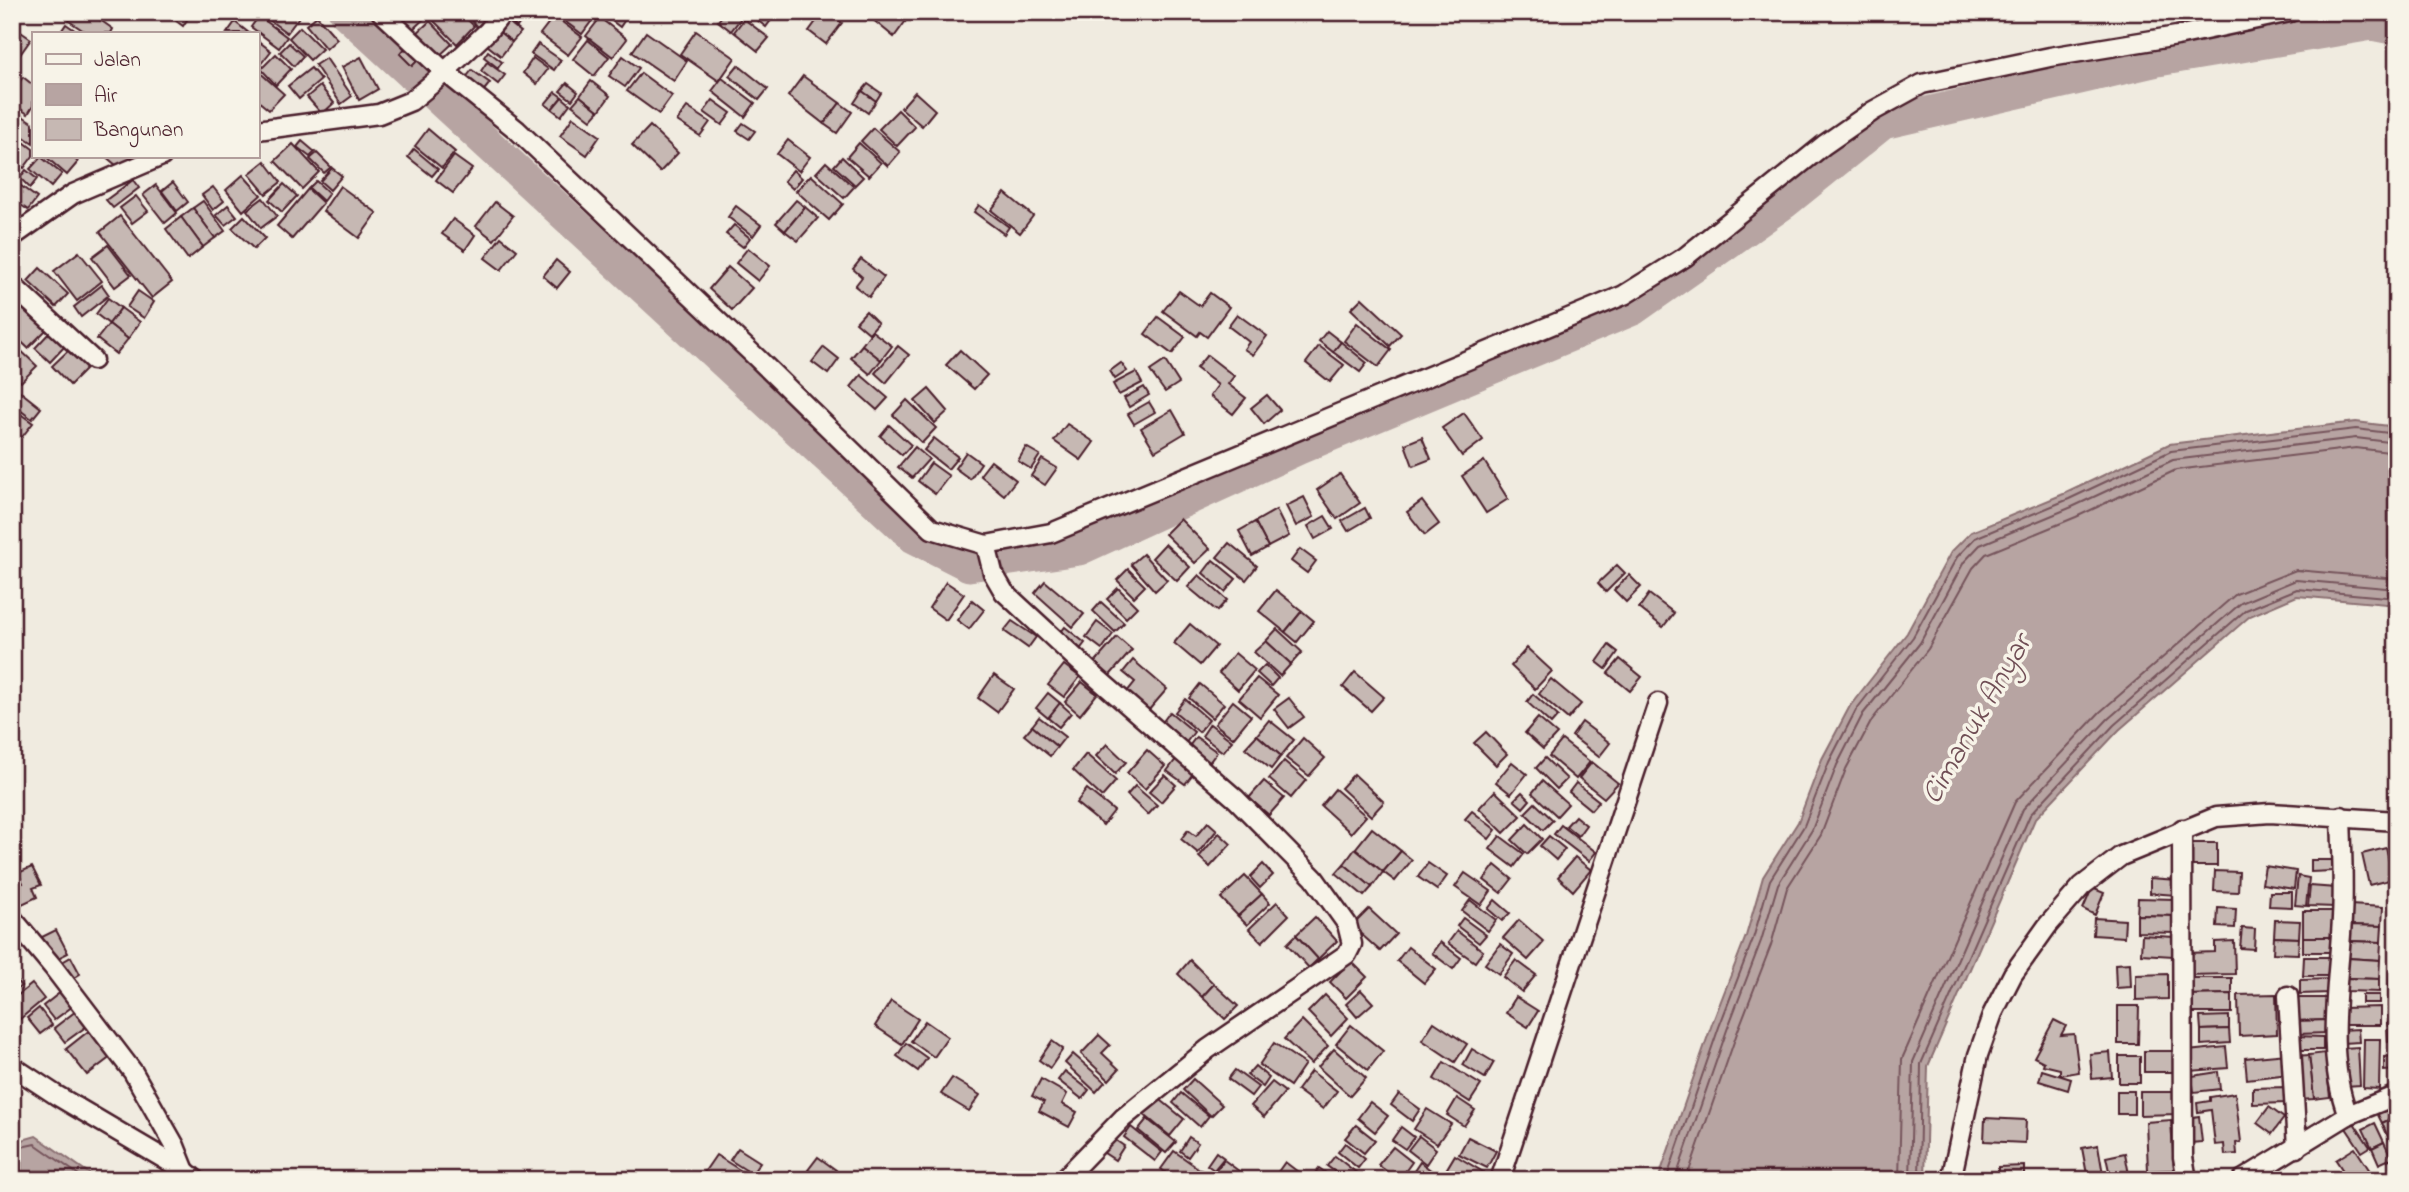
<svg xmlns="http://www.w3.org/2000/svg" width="2409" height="1192" font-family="'Indie Flower',sans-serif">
<rect width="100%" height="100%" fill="#f0ebe0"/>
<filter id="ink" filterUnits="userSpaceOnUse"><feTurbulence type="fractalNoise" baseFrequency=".0143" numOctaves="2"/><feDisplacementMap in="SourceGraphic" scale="14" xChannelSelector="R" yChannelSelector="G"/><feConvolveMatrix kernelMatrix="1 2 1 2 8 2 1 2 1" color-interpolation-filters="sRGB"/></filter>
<g filter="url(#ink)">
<g fill="#b7a4a2" stroke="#8b6f72" stroke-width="2">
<path d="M 2356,422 L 2397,427 L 2397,605 L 2297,596 L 2250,616 L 2119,730 L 2035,819 L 1928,1066 L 1925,1180 L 1658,1180 L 1712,1024 L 1746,936 L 1763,877 L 1798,822 L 1822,759 L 1850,706 L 1907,633 L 1951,552 L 1971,532 L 2066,493 L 2169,444 Z"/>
<path d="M 36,1136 L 97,1179 L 96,1180 L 12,1180 L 12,1143 Z"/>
</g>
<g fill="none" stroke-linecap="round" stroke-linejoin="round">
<g stroke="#76545b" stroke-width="2">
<path d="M 12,1149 L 35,1144 L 86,1180"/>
<path d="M 1666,1180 L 1719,1027 L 1753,939 L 1770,880 L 1804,826 L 1829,762 L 1856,710 L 1913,637 L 1957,557 L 1975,538 L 2069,499 L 2171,451 L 2356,429 L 2397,434"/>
<path d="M 1675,1180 L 1727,1030 L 1761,941 L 1778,884 L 1812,830 L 1837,765 L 1863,714 L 1920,643 L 1964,562 L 1980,545 L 2072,507 L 2173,460 L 2356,438 L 2397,443"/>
<path d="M 1686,1180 L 1737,1033 L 1771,945 L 1787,888 L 1821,835 L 1846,769 L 1872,720 L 1928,649 L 1973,568 L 1986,554 L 2076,517 L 2176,470 L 2356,448 L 2397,453"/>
<path d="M 1899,1180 L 1902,1059 L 2015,802 L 2100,712 L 2236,594 L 2296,570 L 2397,579"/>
<path d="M 1910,1180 L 1913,1062 L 2023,809 L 2108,719 L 2241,603 L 2296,580 L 2397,589"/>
<path d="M 1919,1180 L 1921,1064 L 2030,815 L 2114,725 L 2246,610 L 2297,589 L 2397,598"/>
</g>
<path stroke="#b7a4a2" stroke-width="33" d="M 345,12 L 914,537 L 969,565 L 1079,549 L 1299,448 L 1633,309 L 1785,202 L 1883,123 L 2158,60 L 2372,24 L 2397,29"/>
</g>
<g fill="#c6b8b3" stroke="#4a1f2b" stroke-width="2">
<path d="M 75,12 L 89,12 L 113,29 L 111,33 L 87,33 L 69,21 Z"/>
<path d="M 164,12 L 192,12 L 183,26 Z"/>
<path d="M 263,12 L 292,12 L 299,17 L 287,33 L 261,14 Z"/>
<path d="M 400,12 L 428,12 L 429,14 L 411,31 L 397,15 Z"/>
<path d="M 443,12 L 460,12 L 474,26 L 457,44 L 434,21 Z"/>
<path d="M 465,12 L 478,12 L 485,20 L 477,27 Z"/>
<path d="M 562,12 L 593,12 L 596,15 L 582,34 L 559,17 Z"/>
<path d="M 600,12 L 630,12 L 620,27 Z"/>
<path d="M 725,12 L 744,14 L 731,31 L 718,21 Z"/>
<path d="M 747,12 L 777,12 L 766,27 Z"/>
<path d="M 823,12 L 829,12 L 842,23 L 826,44 L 809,31 Z"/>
<path d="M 867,12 L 901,12 L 908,18 L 894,37 L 866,14 Z"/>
<path d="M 513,13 L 522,20 L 517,27 L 508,20 Z"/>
<path d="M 259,16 L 287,37 L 279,48 L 251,27 Z"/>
<path d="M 317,16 L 337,39 L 326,49 L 306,25 Z"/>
<path d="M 554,16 L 582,37 L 568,55 L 540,34 Z"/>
<path d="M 600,18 L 627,39 L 613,57 L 586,36 Z"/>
<path d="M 744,19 L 769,38 L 758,51 L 734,32 Z"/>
<path d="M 430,21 L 452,44 L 437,58 L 415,35 Z"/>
<path d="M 507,21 L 521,32 L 512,42 L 498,31 Z"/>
<path d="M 235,22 L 249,33 L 227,33 Z"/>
<path d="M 66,24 L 79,33 L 60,33 Z"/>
<path d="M 12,26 L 31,39 L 17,59 L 12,56 Z"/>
<path d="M 300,27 L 322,49 L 310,60 L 289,38 Z"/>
<path d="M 498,31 L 512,42 L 501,56 L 487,45 Z"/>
<path d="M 696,31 L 735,58 L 719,81 L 680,54 Z"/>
<path d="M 646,32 L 687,61 L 674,81 L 632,52 Z"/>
<path d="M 257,40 L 271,51 L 260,65 L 257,63 Z"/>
<path d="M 588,40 L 609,57 L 594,76 L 573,59 Z"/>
<path d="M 289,43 L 303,56 L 294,66 L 280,52 Z"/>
<path d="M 538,44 L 561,60 L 554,70 L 531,54 Z"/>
<path d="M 408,45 L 421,57 L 412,66 L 400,54 Z"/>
<path d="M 488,51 L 502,62 L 498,68 L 484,57 Z"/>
<path d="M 276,54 L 291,69 L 276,85 L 261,69 Z"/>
<path d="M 623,56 L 639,68 L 625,87 L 609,76 Z"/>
<path d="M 361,57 L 378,89 L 359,100 L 342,67 Z"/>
<path d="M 326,58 L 352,96 L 341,104 L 315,65 Z"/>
<path d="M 533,58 L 548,69 L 537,84 L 523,73 Z"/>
<path d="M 487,62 L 505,75 L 498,84 L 481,71 Z"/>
<path d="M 738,65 L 768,89 L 759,100 L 729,76 Z"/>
<path d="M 311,68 L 321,80 L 299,99 L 288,86 Z"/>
<path d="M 257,70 L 284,94 L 269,110 L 257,100 Z"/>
<path d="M 472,70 L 490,83 L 481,94 L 464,80 Z"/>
<path d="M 641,73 L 672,96 L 659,114 L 627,91 Z"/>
<path d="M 803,76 L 840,103 L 824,124 L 788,96 Z"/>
<path d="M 23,77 L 33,85 L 33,106 L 28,114 L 12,103 L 12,92 Z"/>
<path d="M 722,78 L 755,103 L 745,117 L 712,91 Z"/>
<path d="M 591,81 L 610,96 L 599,111 L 580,96 Z"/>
<path d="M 567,83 L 578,92 L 572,100 L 560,91 Z"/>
<path d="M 868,84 L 881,93 L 876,101 L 862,91 Z"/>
<path d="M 320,86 L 334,103 L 322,114 L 307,97 Z"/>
<path d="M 862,91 L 876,101 L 868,113 L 854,103 Z"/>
<path d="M 555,92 L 562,97 L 552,109 L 545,104 Z"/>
<path d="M 915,92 L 935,110 L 922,126 L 901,108 Z"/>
<path d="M 580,96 L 599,111 L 591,120 L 572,105 Z"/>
<path d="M 562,97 L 570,104 L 561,116 L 552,109 Z"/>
<path d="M 713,100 L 731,113 L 722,125 L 704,112 Z"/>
<path d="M 840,103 L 852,112 L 837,133 L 824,124 Z"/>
<path d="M 687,107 L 710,122 L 700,136 L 677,121 Z"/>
<path d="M 898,110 L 915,127 L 897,146 L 879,129 Z"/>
<path d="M 21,115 L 33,123 L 33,143 L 12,129 Z"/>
<path d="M 573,117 L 600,136 L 587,155 L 560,136 Z"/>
<path d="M 743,123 L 755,131 L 749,139 L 737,131 Z"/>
<path d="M 650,126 L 678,153 L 660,172 L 632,145 Z"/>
<path d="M 873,128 L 900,152 L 888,166 L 861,141 Z"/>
<path d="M 428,129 L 455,152 L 442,168 L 415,146 Z"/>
<path d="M 12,133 L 33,149 L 33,156 L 24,168 L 12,159 Z"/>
<path d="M 788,140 L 810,157 L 799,171 L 777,154 Z"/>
<path d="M 302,141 L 315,152 L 310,157 L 297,147 Z"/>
<path d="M 859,143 L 881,163 L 869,176 L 847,157 Z"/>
<path d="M 293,144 L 319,172 L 302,189 L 275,161 Z"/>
<path d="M 414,149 L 438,169 L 432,176 L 408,157 Z"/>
<path d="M 317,153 L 331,167 L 324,173 L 310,159 Z"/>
<path d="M 45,156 L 71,156 L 78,162 L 67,175 Z"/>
<path d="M 105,156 L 134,156 L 122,170 Z"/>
<path d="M 454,156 L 472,169 L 453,193 L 436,180 Z"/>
<path d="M 41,157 L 62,174 L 51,187 L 30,169 Z"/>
<path d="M 842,157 L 863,177 L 855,185 L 834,166 Z"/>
<path d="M 265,161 L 281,182 L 266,194 L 249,174 Z"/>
<path d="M 826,162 L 854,187 L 844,198 L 816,173 Z"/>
<path d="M 332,168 L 342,176 L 330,190 L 320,181 Z"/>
<path d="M 26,170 L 37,179 L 30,188 L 20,178 Z"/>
<path d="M 793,170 L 802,178 L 793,189 L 784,181 Z"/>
<path d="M 243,175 L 261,195 L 243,211 L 226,190 Z"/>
<path d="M 811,175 L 843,204 L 829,220 L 796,191 Z"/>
<path d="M 13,180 L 37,198 L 28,210 L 12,199 Z"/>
<path d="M 133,180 L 139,188 L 113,208 L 106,200 Z"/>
<path d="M 316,181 L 329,193 L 323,201 L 309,188 Z"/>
<path d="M 173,182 L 188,202 L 177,211 L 162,191 Z"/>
<path d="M 284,184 L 297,196 L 282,212 L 269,200 Z"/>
<path d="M 156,185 L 177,213 L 165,223 L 143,195 Z"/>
<path d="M 340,186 L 377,213 L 359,238 L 323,211 Z"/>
<path d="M 213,187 L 224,201 L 213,210 L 202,195 Z"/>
<path d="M 308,189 L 323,203 L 292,239 L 277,226 Z"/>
<path d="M 1005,193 L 1033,216 L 1020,233 L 991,210 Z"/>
<path d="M 136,196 L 148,211 L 132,223 L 120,208 Z"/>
<path d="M 263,198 L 277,216 L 261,228 L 247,210 Z"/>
<path d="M 796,200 L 805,207 L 785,231 L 776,223 Z"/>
<path d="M 203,201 L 225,231 L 215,238 L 193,208 Z"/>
<path d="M 495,202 L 513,216 L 494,240 L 476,226 Z"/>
<path d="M 228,205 L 237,216 L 225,225 L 216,215 Z"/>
<path d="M 979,205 L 1009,227 L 1004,234 L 974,212 Z"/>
<path d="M 736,206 L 761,225 L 753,236 L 728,217 Z"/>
<path d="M 805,207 L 818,218 L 798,241 L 785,231 Z"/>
<path d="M 193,208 L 215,238 L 203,247 L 181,217 Z"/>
<path d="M 120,216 L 172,282 L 152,298 L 100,232 Z"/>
<path d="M 244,216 L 265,238 L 254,249 L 232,228 Z"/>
<path d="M 181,217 L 203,247 L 188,259 L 166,229 Z"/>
<path d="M 453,219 L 475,235 L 465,250 L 442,234 Z"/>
<path d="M 734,225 L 750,238 L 743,247 L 726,234 Z"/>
<path d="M 501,237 L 517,250 L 501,270 L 485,258 Z"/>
<path d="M 108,245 L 131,275 L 115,287 L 92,257 Z"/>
<path d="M 748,248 L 770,266 L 758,281 L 736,263 Z"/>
<path d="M 79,252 L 102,281 L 77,301 L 54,271 Z"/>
<path d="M 861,259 L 884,277 L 869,297 L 855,286 L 862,277 L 853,269 Z"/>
<path d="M 556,260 L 570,272 L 557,288 L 543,276 Z"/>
<path d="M 728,267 L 752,288 L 732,310 L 709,289 Z"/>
<path d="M 40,268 L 68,294 L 56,307 L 28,281 Z"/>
<path d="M 102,285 L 109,295 L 81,317 L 74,307 Z"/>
<path d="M 138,291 L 154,302 L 144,318 L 127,307 Z"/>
<path d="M 1179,291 L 1200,306 L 1210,293 L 1229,307 L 1207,337 L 1200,332 L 1197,336 L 1163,311 Z"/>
<path d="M 108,298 L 121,308 L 109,324 L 96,314 Z"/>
<path d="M 1362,298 L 1401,334 L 1390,346 L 1351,309 Z"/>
<path d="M 19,304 L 46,330 L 28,348 L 12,333 L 12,311 Z"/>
<path d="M 121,308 L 140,322 L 128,339 L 109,324 Z"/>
<path d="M 866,311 L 878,323 L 869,333 L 856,322 Z"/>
<path d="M 1237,314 L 1267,336 L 1253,355 L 1244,349 L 1249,342 L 1228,326 Z"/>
<path d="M 1158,317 L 1185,337 L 1172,354 L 1145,334 Z"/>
<path d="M 1357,323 L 1391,350 L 1378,367 L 1344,341 Z"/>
<path d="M 109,324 L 128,339 L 116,354 L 97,339 Z"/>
<path d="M 51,331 L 66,345 L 50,362 L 35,348 Z"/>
<path d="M 872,331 L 892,346 L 881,360 L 862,345 Z"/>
<path d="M 1327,331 L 1341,342 L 1333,352 L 1319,341 Z"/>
<path d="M 12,342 L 37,366 L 21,382 L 12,374 Z"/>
<path d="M 1341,342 L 1367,363 L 1360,372 L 1333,352 Z"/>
<path d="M 862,345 L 881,360 L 870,374 L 851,358 Z"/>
<path d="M 898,346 L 909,355 L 886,383 L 875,373 Z"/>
<path d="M 1319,346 L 1344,365 L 1330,382 L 1306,363 Z"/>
<path d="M 72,347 L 90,365 L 70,385 L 52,366 Z"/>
<path d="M 824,347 L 839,359 L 828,374 L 812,362 Z"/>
<path d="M 960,350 L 987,375 L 974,389 L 946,365 Z"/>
<path d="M 1207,355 L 1234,376 L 1228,384 L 1246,398 L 1233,414 L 1210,396 L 1218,385 L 1196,368 Z"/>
<path d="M 1165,361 L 1179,383 L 1165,392 L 1150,371 Z"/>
<path d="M 1121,363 L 1127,371 L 1115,379 L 1110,371 Z"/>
<path d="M 1136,372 L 1142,383 L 1119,395 L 1113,384 Z"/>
<path d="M 861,375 L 888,398 L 877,410 L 851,387 Z"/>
<path d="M 12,385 L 41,408 L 32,419 L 12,404 Z"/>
<path d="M 1144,387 L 1149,395 L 1129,407 L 1124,398 Z"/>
<path d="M 929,389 L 948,411 L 935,423 L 915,401 Z"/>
<path d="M 1267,395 L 1280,410 L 1264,424 L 1251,408 Z"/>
<path d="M 907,400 L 936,428 L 922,443 L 893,415 Z"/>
<path d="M 1149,402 L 1155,412 L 1134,424 L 1128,414 Z"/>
<path d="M 12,408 L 33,423 L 22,437 L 12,430 Z"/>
<path d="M 1172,410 L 1185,433 L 1155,451 L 1141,428 Z"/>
<path d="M 1464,413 L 1483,440 L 1462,456 L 1442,428 Z"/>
<path d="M 1067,424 L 1094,442 L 1081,460 L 1054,441 Z"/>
<path d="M 889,425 L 911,445 L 902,455 L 880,436 Z"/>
<path d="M 1422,437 L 1431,459 L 1413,466 L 1405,444 Z"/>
<path d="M 934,438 L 958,457 L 948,469 L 924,450 Z"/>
<path d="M 915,447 L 929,459 L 912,478 L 898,467 Z"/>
<path d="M 1026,447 L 1040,455 L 1031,469 L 1018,461 Z"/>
<path d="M 966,452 L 981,463 L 970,479 L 955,468 Z"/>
<path d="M 1042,459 L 1057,468 L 1045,485 L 1031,476 Z"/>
<path d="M 991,461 L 1016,480 L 1004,495 L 980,475 Z"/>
<path d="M 1484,461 L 1508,499 L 1486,513 L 1462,476 Z"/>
<path d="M 931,463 L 949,476 L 935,494 L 918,481 Z"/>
<path d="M 1340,474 L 1360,503 L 1337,519 L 1317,490 Z"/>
<path d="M 1304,497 L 1314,517 L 1296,526 L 1286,506 Z"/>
<path d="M 1422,501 L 1439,524 L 1425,535 L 1407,512 Z"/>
<path d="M 1365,508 L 1370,518 L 1348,531 L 1342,521 Z"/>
<path d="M 1276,510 L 1289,536 L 1268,547 L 1255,522 Z"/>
<path d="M 1325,516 L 1333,529 L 1315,539 L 1308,526 Z"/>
<path d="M 1180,519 L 1210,549 L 1195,563 L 1165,534 Z"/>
<path d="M 1255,522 L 1268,547 L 1252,556 L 1239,531 Z"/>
<path d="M 1229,543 L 1257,566 L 1246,580 L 1217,557 Z"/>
<path d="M 1165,544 L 1190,567 L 1177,581 L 1152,558 Z"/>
<path d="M 1300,549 L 1316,561 L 1307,573 L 1291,561 Z"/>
<path d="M 1143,554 L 1167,580 L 1155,591 L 1131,564 Z"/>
<path d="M 1213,560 L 1236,579 L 1225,592 L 1203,573 Z"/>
<path d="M 1617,565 L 1625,573 L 1606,592 L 1598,583 Z"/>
<path d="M 1128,569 L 1145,586 L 1134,597 L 1117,580 Z"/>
<path d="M 1199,575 L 1227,600 L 1217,611 L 1188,587 Z"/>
<path d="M 1629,575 L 1641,587 L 1626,602 L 1614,590 Z"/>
<path d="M 1045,581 L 1084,614 L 1073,627 L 1035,593 Z"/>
<path d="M 946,582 L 964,594 L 946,620 L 929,608 Z"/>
<path d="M 1118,588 L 1137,607 L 1126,618 L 1107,599 Z"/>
<path d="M 1276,590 L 1302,611 L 1285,632 L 1259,611 Z"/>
<path d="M 1649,594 L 1674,613 L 1663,627 L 1639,608 Z"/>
<path d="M 972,600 L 984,610 L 969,629 L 957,620 Z"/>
<path d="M 1101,602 L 1124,623 L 1115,632 L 1093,611 Z"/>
<path d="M 1302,611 L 1314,621 L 1297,642 L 1285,632 Z"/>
<path d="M 1012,621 L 1036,637 L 1028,648 L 1004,631 Z"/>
<path d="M 1097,622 L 1113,634 L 1102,649 L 1086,637 Z"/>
<path d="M 1190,624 L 1216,646 L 1200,665 L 1174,643 Z"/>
<path d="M 1065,627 L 1085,643 L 1078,652 L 1058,636 Z"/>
<path d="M 1277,629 L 1302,652 L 1291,664 L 1266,641 Z"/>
<path d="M 1117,637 L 1132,650 L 1105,681 L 1090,668 Z"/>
<path d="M 1266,641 L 1291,664 L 1280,676 L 1254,652 Z"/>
<path d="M 1609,645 L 1618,652 L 1606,669 L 1597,662 Z"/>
<path d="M 1527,648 L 1552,671 L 1535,689 L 1511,666 Z"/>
<path d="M 1235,653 L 1255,670 L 1238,690 L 1219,673 Z"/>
<path d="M 1620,659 L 1642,677 L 1630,691 L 1608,673 Z"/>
<path d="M 1133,660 L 1167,689 L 1148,711 L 1126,693 L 1135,682 L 1123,672 Z"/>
<path d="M 1064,665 L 1080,677 L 1064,697 L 1048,685 Z"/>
<path d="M 1265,665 L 1278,678 L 1271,686 L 1257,673 Z"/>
<path d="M 1355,672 L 1384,697 L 1371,711 L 1343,687 Z"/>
<path d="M 994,675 L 1014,689 L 997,712 L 978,698 Z"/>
<path d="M 1257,678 L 1278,695 L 1260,717 L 1239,699 Z"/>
<path d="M 1551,679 L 1581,704 L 1568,719 L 1539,694 Z"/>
<path d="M 1082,682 L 1097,694 L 1080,715 L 1065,702 Z"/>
<path d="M 1200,684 L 1224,704 L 1212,718 L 1189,698 Z"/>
<path d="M 1048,693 L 1060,703 L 1048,718 L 1036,708 Z"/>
<path d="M 1533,694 L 1558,716 L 1551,724 L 1527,702 Z"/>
<path d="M 1289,698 L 1304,717 L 1289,728 L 1274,709 Z"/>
<path d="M 1185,699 L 1209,720 L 1199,732 L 1175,712 Z"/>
<path d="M 1233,701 L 1251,716 L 1233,738 L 1215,724 Z"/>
<path d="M 1060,703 L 1071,713 L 1059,727 L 1048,718 Z"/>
<path d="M 1170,712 L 1194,732 L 1182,748 L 1158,728 Z"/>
<path d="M 1039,717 L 1065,737 L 1057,747 L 1032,726 Z"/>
<path d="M 1538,718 L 1557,734 L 1543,749 L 1525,733 Z"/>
<path d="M 1269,720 L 1294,740 L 1281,756 L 1257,735 Z"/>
<path d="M 1582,722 L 1610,743 L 1599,757 L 1572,736 Z"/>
<path d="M 1210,724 L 1232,741 L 1223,752 L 1202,736 Z"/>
<path d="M 1032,726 L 1057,747 L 1050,756 L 1024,735 Z"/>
<path d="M 1486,732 L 1507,754 L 1496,765 L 1474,743 Z"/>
<path d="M 1257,735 L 1281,756 L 1271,769 L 1245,748 Z"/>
<path d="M 1196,737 L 1217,752 L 1208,764 L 1187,749 Z"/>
<path d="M 1303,738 L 1325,758 L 1309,776 L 1286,758 Z"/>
<path d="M 1562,740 L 1590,762 L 1576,779 L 1549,756 Z"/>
<path d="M 1107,744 L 1126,762 L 1115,774 L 1096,756 Z"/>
<path d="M 1147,750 L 1165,766 L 1145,789 L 1127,773 Z"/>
<path d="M 1086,754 L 1116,781 L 1102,797 L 1073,770 Z"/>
<path d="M 1177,758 L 1195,771 L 1185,784 L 1167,771 Z"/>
<path d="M 1545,758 L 1567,779 L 1557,789 L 1536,768 Z"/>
<path d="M 1284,761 L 1306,780 L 1291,798 L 1269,779 Z"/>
<path d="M 1512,762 L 1527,774 L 1511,794 L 1496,782 Z"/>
<path d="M 1592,762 L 1618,783 L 1604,798 L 1579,778 Z"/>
<path d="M 1354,774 L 1384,802 L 1371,816 L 1341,788 Z"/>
<path d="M 1165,775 L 1176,785 L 1161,802 L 1149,792 Z"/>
<path d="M 1264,781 L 1284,798 L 1269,815 L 1249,798 Z"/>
<path d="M 1542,781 L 1568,804 L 1557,816 L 1532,793 Z"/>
<path d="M 1576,783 L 1599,801 L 1591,810 L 1569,792 Z"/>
<path d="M 1135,786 L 1157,805 L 1148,815 L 1127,795 Z"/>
<path d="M 1087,789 L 1114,811 L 1103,825 L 1076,803 Z"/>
<path d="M 1335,789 L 1366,816 L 1351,833 L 1321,806 Z"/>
<path d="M 1495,791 L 1521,816 L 1504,833 L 1479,808 Z"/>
<path d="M 1522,792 L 1530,800 L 1523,808 L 1514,800 Z"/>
<path d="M 1535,803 L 1553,820 L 1543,830 L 1525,813 Z"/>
<path d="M 1472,811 L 1496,830 L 1489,839 L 1465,819 Z"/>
<path d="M 1575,816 L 1586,825 L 1578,836 L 1566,826 Z"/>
<path d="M 1208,822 L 1217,830 L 1198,853 L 1181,839 L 1188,830 L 1196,836 Z"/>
<path d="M 1527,824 L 1542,839 L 1527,854 L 1512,840 Z"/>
<path d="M 1561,825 L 1596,852 L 1589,861 L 1554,834 Z"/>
<path d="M 1372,828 L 1401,851 L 1383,872 L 1355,849 Z"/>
<path d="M 1219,833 L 1231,844 L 1210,867 L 1199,857 Z"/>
<path d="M 1500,836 L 1524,854 L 1514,867 L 1490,849 Z"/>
<path d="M 1549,836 L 1565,849 L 1556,860 L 1540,846 Z"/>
<rect x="2189" y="843" width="28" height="23"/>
<path d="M 2386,848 L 2393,879 L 2369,885 L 2362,854 Z"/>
<path d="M 1355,849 L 1383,872 L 1372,887 L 1344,864 Z"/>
<path d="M 1401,851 L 1412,860 L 1395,881 L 1383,872 Z"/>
<path d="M 1575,857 L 1591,870 L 1573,891 L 1558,877 Z"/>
<path d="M 2311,860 L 2332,860 L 2332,871 L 2311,872 Z"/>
<path d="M 1428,863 L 1447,876 L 1437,890 L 1418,877 Z"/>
<path d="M 1263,864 L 1273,875 L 1260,888 L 1250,877 Z"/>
<path d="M 1344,864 L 1372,887 L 1364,896 L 1336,873 Z"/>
<path d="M 1495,865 L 1512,879 L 1501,893 L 1484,880 Z"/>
<path d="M 2265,866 L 2296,871 L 2294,889 L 2262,884 Z"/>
<path d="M 32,867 L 41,885 L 33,888 L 37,897 L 20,905 L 13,887 L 23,883 L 18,873 Z"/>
<path d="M 2215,871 L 2239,872 L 2238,892 L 2214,891 Z"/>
<path d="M 1465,873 L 1491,891 L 1481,905 L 1455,887 Z"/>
<path d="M 1245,876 L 1262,894 L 1238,916 L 1221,898 Z"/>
<path d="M 2298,876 L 2309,878 L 2306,906 L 2295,905 Z"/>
<path d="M 2150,878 L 2177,880 L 2176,895 L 2150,893 Z"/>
<path d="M 2310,886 L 2336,888 L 2335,907 L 2308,906 Z"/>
<path d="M 2092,888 L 2104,893 L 2095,915 L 2083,909 Z"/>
<path d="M 2270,892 L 2292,892 L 2292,907 L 2269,906 Z"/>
<path d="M 1262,894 L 1270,903 L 1247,925 L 1238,916 Z"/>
<path d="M 2138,898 L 2175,899 L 2175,916 L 2137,915 Z"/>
<path d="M 1470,900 L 1496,920 L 1488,931 L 1462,911 Z"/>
<path d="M 1495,900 L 1510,913 L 1502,921 L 1488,909 Z"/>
<path d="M 1277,902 L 1289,915 L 1262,942 L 1249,929 Z"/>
<path d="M 2350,905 L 2383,907 L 2382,926 L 2349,925 Z"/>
<path d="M 2218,908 L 2236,909 L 2235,928 L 2217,927 Z"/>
<path d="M 1369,909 L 1396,934 L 1380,951 L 1352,926 Z"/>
<rect x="2303" y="911" width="29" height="26"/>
<path d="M 2137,915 L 2175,916 L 2174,933 L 2137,932 Z"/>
<path d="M 1315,917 L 1337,941 L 1318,959 L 1296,935 Z"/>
<path d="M 1463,918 L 1486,935 L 1479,943 L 1457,926 Z"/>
<path d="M 2094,918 L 2125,920 L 2124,937 L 2093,935 Z"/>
<path d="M 1519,920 L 1544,942 L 1528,960 L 1503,938 Z"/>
<path d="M 2275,920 L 2300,921 L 2299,938 L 2274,937 Z"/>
<path d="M 2349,925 L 2382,926 L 2381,942 L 2348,941 Z"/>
<path d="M 2242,928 L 2255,929 L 2254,949 L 2240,948 Z"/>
<path d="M 56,930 L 68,953 L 50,962 L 38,939 Z"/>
<path d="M 1457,931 L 1483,951 L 1475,962 L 1448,943 Z"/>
<path d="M 1296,935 L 1318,959 L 1309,968 L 1287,944 Z"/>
<path d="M 2142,935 L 2174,937 L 2173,956 L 2141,954 Z"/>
<path d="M 2274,937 L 2299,938 L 2298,954 L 2273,953 Z"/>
<rect x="2303" y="937" width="29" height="15"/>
<path d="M 2234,941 L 2235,974 L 2187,975 L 2187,953 L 2215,952 L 2215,942 Z"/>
<path d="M 2348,941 L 2381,942 L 2380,960 L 2347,958 Z"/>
<path d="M 1440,942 L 1461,958 L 1453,969 L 1432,953 Z"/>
<path d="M 1500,944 L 1513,954 L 1499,974 L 1485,964 Z"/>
<path d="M 1408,947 L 1436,969 L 1424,983 L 1397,961 Z"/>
<path d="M 71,957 L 80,974 L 67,982 L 57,965 Z"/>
<path d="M 2304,957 L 2329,957 L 2328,976 L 2303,976 Z"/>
<path d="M 2347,958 L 2380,960 L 2379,979 L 2347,978 Z"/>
<path d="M 1190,960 L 1214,984 L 1202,997 L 1178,974 Z"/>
<path d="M 1516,960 L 1536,975 L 1522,992 L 1503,977 Z"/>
<path d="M 1351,961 L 1367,977 L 1346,998 L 1330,982 Z"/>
<path d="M 2130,963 L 2131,987 L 2116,988 L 2115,964 Z"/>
<path d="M 2390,970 L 2397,970 L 2397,992 L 2389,992 Z"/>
<path d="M 2168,974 L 2168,999 L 2136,1000 L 2136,975 Z"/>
<path d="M 12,975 L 21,986 L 12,994 Z"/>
<path d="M 2187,978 L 2232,978 L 2232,994 L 2187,995 Z"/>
<path d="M 2347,978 L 2379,979 L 2379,992 L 2346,991 Z"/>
<path d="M 2330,979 L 2330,993 L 2300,994 L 2300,980 Z"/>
<path d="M 32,984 L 44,999 L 14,1024 L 12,1000 Z"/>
<path d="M 1214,984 L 1238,1006 L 1225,1019 L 1202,997 Z"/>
<path d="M 1361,990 L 1373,1003 L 1357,1017 L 1346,1004 Z"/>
<path d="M 62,991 L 73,1006 L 54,1020 L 43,1006 Z"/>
<path d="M 2232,994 L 2232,1013 L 2187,1013 L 2187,995 Z"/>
<path d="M 2276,994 L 2277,1034 L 2239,1036 L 2238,995 Z"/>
<rect x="2389" y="994" width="8" height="24"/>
<path d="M 1325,995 L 1348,1018 L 1331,1036 L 1308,1012 Z"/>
<rect x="2362" y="995" width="17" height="8"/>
<path d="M 1516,997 L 1538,1011 L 1528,1027 L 1506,1013 Z"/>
<path d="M 2295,998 L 2328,998 L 2329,1020 L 2296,1021 Z"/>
<path d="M 891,1001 L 918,1019 L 902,1044 L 875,1026 Z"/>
<path d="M 2118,1006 L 2139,1006 L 2138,1044 L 2118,1044 Z"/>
<path d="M 2380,1007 L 2380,1025 L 2342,1025 L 2342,1008 Z"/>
<path d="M 39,1008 L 52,1025 L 40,1034 L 27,1018 Z"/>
<path d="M 76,1011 L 87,1026 L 65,1042 L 54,1028 Z"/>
<path d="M 2229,1016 L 2229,1029 L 2201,1030 L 2200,1017 Z"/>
<path d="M 1302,1020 L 1328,1046 L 1311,1064 L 1284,1039 Z"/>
<path d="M 2054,1020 L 2066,1026 L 2061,1035 L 2074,1034 L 2079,1072 L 2060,1075 L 2060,1069 L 2043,1065 L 2044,1062 L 2034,1057 Z"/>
<path d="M 2329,1020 L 2329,1033 L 2296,1034 L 2296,1021 Z"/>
<path d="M 925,1021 L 948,1037 L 934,1057 L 911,1041 Z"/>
<path d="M 1434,1022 L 1467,1044 L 1455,1062 L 1422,1040 Z"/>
<path d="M 2397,1022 L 2397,1041 L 2388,1042 L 2387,1023 Z"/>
<path d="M 1351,1025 L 1383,1051 L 1368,1070 L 1336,1044 Z"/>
<path d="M 95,1026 L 116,1053 L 87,1075 L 66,1049 Z"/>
<path d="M 2229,1029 L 2230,1043 L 2201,1045 L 2201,1030 Z"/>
<path d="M 2358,1029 L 2359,1042 L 2342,1043 L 2341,1030 Z"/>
<path d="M 1099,1035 L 1110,1045 L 1102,1053 L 1119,1069 L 1109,1080 L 1081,1054 Z"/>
<path d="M 2295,1036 L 2323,1037 L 2323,1050 L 2295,1050 Z"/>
<path d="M 2364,1039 L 2380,1039 L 2379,1089 L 2363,1088 Z"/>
<path d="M 1052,1041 L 1063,1049 L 1050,1068 L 1039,1060 Z"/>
<path d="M 906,1043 L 927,1058 L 918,1071 L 897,1056 Z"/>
<path d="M 1274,1043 L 1305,1064 L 1290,1086 L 1259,1065 Z"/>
<path d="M 2226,1047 L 2228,1068 L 2190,1071 L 2188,1051 Z"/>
<path d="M 2358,1047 L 2360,1085 L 2345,1086 L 2344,1048 Z"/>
<path d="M 1334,1049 L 1366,1078 L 1350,1096 L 1318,1067 Z"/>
<path d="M 1472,1049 L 1494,1062 L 1485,1078 L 1463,1065 Z"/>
<rect x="2144" y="1051" width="33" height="21"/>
<path d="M 2110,1052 L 2112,1077 L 2092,1079 L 2090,1054 Z"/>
<path d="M 2325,1053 L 2330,1097 L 2314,1099 L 2309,1055 Z"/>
<path d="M 1073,1054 L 1105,1082 L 1096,1092 L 1065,1063 Z"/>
<path d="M 2287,1054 L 2289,1074 L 2247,1079 L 2245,1058 Z"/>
<path d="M 2309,1055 L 2314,1099 L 2298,1100 L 2294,1056 Z"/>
<rect x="2119" y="1056" width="21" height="27"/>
<path d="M 2396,1056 L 2397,1070 L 2384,1071 L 2384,1057 Z"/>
<path d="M 1444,1062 L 1481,1085 L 1470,1102 L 1434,1079 Z"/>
<path d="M 1255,1066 L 1269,1078 L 1263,1087 L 1247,1075 Z"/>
<path d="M 1235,1070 L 1258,1087 L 1251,1096 L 1228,1079 Z"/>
<path d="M 2042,1070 L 2071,1079 L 2068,1090 L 2039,1081 Z"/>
<path d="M 1065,1071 L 1089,1090 L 1082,1099 L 1058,1080 Z"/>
<path d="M 1311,1071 L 1337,1091 L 1323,1109 L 1297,1090 Z"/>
<path d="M 2218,1072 L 2220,1089 L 2194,1092 L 2192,1076 Z"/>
<path d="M 952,1078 L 980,1095 L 969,1111 L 941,1094 Z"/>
<path d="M 1041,1079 L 1067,1094 L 1062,1104 L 1077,1112 L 1069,1127 L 1039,1111 L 1044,1102 L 1032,1096 Z"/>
<path d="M 1193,1079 L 1222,1105 L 1211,1116 L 1183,1090 Z"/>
<path d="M 1272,1082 L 1285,1092 L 1264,1117 L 1251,1106 Z"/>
<path d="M 2286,1087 L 2287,1103 L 2253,1104 L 2253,1088 Z"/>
<rect x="2117" y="1091" width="17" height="23"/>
<path d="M 2140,1092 L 2178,1092 L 2178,1114 L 2140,1115 Z"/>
<path d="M 1181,1093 L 1209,1116 L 1200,1127 L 1173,1103 Z"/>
<path d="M 2235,1093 L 2241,1142 L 2236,1143 L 2237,1154 L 2225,1155 L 2224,1144 L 2215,1145 L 2211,1110 L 2198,1112 L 2197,1103 L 2210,1101 L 2210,1097 Z"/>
<path d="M 1399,1094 L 1420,1109 L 1412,1121 L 1391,1105 Z"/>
<path d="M 1156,1096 L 1184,1119 L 1170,1136 L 1142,1113 Z"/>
<path d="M 1457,1098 L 1475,1110 L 1464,1126 L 1447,1115 Z"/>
<path d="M 1370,1102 L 1388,1116 L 1375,1132 L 1358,1118 Z"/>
<path d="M 2395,1105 L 2397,1116 L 2382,1123 L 2377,1113 Z"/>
<path d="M 2269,1107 L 2284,1118 L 2272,1134 L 2257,1123 Z"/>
<path d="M 1427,1109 L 1451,1124 L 1437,1144 L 1414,1129 Z"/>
<path d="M 2199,1116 L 2202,1142 L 2190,1143 L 2187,1118 Z"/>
<path d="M 2397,1116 L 2397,1155 L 2396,1155 L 2382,1123 Z"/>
<path d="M 1985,1118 L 2026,1120 L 2025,1143 L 1984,1141 Z"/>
<path d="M 1147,1119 L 1176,1142 L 1166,1153 L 1138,1130 Z"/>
<path d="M 2171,1120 L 2174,1170 L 2148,1171 L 2146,1122 Z"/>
<path d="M 2354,1123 L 2370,1147 L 2362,1152 L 2346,1128 Z"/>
<path d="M 2375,1123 L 2384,1142 L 2372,1148 L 2363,1129 Z"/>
<path d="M 1356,1125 L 1375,1140 L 1364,1153 L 1345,1138 Z"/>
<path d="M 1131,1127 L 1162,1152 L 1155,1161 L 1124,1137 Z"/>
<path d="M 1401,1127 L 1414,1137 L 1405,1149 L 1392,1140 Z"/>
<path d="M 1108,1135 L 1124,1146 L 1115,1160 L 1098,1149 Z"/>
<path d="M 1419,1136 L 1436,1149 L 1426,1164 L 1408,1150 Z"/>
<path d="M 1189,1137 L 1198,1143 L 1188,1157 L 1180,1151 Z"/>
<path d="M 1468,1137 L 1496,1151 L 1487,1168 L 1459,1154 Z"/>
<path d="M 2384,1142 L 2392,1158 L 2379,1164 L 2372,1148 Z"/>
<path d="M 1345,1143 L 1365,1159 L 1358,1168 L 1338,1152 Z"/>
<path d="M 2098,1145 L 2104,1180 L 2088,1180 L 2082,1148 Z"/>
<path d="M 1393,1147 L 1412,1162 L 1399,1180 L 1378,1165 Z"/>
<path d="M 738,1148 L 760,1162 L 752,1174 L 730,1160 Z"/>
<path d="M 2355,1148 L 2374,1177 L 2370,1180 L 2349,1180 L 2336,1160 Z"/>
<path d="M 1174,1151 L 1205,1173 L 1200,1180 L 1175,1180 L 1161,1169 Z"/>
<path d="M 1216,1152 L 1224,1158 L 1214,1170 L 1207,1165 Z"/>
<path d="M 2125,1153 L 2130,1180 L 2111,1180 L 2106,1157 Z"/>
<path d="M 716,1155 L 754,1179 L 706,1180 L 701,1177 Z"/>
<path d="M 1455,1155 L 1483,1172 L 1479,1180 L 1452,1180 L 1443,1175 Z"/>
<path d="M 1335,1156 L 1358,1174 L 1353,1180 L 1346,1180 L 1327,1166 Z"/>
<path d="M 818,1157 L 836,1170 L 829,1180 L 822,1180 L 808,1170 Z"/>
<path d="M 1224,1160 L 1251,1180 L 1214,1180 L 1211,1177 Z"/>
<path d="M 1285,1162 L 1306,1178 L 1305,1180 L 1280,1180 L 1275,1176 Z"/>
<path d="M 1420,1162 L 1444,1180 L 1408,1180 Z"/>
<path d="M 2024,1166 L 2024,1180 L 1998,1180 L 1998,1167 Z"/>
<path d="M 1319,1168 L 1336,1180 L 1310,1180 Z"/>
</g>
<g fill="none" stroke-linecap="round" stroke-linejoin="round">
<defs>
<g id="minor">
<path d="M 381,12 L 445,72 L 517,130 L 757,358 L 932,529 L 986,545 L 1051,533 L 1624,295 L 1685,257 L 1824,145 L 1873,111 L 1922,84 L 2050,57 L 2177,36 L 2290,12"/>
<path d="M 257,130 L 379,114 L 411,101 L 434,82 L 488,31 L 503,12"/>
<path d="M 12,237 L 73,194 L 162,156"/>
<path d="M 12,285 L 93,360"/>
<path d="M 986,545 L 993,573 L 1004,592 L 1097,678 L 1236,799 L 1314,878 L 1347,924 L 1352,944 L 1347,954 L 1208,1049 L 1123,1118 L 1063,1180"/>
<path d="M 2341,816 C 2342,850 2344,884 2342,918 C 2339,982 2324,1054 2348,1115"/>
<path d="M 2182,829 L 2183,1157 L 2187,1180"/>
<path d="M 12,918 L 53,967 L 133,1072 L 175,1146 L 185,1171"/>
<path d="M 2288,996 L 2297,1148"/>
<path d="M 12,1066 L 56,1095 L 185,1171 L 196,1180"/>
<path d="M 1500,1180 L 1658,703"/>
<path d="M 1951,1180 L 1978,1055 L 1993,1013 L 2013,974 L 2048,925 L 2082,886 L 2121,856 L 2216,817 L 2270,813 L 2397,821"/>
<path d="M 2242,1180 L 2348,1115 L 2397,1095"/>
</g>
</defs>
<use href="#minor" stroke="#4a1f2b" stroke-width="23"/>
<use href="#minor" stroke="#f7f3e8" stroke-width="18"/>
</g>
</g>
<g text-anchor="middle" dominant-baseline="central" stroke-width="7" stroke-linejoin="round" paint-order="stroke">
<g font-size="30" font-style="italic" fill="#704e55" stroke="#f7f3e8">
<text transform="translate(1978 720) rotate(-60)">Cimanuk Anyar</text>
</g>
</g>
<rect width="2409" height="1192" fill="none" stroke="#f7f3e8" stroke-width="42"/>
<rect x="21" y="21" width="2367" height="1150" fill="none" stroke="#4a1f2b" stroke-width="2.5" filter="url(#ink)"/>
<rect x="32" y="32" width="228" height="126" fill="#f7f3e8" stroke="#b29e9c" stroke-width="2"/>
<rect x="46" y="54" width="35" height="10" fill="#f7f3e8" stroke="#b29e9c" stroke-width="2"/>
<text x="94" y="66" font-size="21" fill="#4a1f2b">Jalan</text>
<rect x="46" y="84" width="35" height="21" fill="#b7a4a2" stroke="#b29e9c" stroke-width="2"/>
<text x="94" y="102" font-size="21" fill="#4a1f2b">Air</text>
<rect x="46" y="119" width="35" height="21" fill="#c6b8b3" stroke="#b29e9c" stroke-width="2"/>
<text x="94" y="136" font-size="21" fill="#4a1f2b">Bangunan</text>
</svg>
